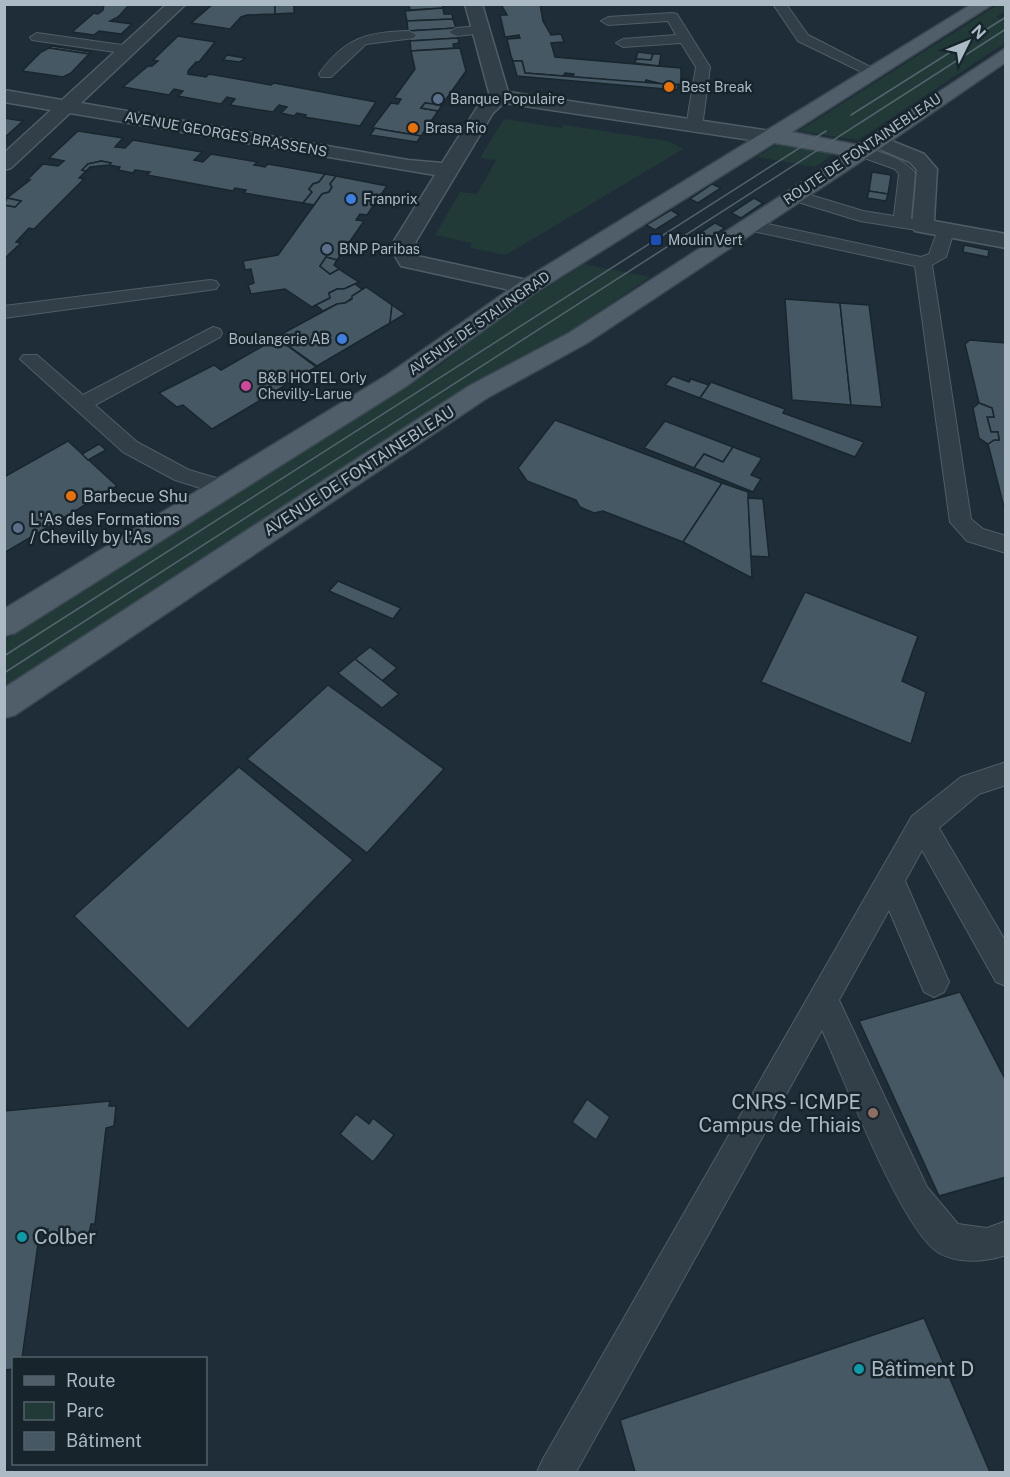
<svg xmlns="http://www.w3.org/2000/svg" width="1010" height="1477" font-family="'Public Sans',sans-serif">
<rect width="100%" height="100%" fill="#1e2d37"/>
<g fill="#213a38">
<path d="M 999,4 L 1005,5 L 1005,11 L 996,17 L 1005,21 L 1005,43 L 858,140 L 799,131 Z"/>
<path d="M 504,119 L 562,128 L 564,125 L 668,141 L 683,149 L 506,255 L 470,248 L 472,243 L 435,235 L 460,192 L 477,194 L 496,160 L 480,158 Z"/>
<path d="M 775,145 L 833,154 L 815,167 L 757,157 Z"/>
<path d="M 584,264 L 650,277 L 566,334 L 461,391 L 5,689 L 5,640 L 439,366 L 506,313 Z"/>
</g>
<g fill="#465863" stroke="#19262e" stroke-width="1.5">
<path d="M 104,4 L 130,4 L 118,17 L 110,21 L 132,24 L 121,34 L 99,31 L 94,35 L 72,32 L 94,13 L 98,14 L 103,10 Z"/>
<path d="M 275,4 L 275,14 L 247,15 L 241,17 L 230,29 L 191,23 L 213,4 Z"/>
<path d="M 275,4 L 294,4 L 294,13 L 275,14 Z"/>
<path d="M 409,4 L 442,4 L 443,8 L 410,10 Z"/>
<path d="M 501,4 L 540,4 L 543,21 L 551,35 L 561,34 L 564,42 L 551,43 L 555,57 L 681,68 L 681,84 L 666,85 L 646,80 L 645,83 L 573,77 L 574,74 L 565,73 L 563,76 L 525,73 L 522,61 L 513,61 L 511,56 L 507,39 L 520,38 L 519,35 L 505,37 L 500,15 L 507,15 Z"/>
<path d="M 443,8 L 444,14 L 452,14 L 453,19 L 407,21 L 405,11 Z"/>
<path d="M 453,19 L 456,28 L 408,31 L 407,21 Z"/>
<path d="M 456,28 L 458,38 L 410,41 L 408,31 Z"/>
<path d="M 178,36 L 215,42 L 199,62 L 196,62 L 188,71 L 188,74 L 206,77 L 209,74 L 271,85 L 274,83 L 376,102 L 360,126 L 304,117 L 306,115 L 297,113 L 294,116 L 281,113 L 287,107 L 279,105 L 273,112 L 230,105 L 235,99 L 227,97 L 221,104 L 178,96 L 183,91 L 174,89 L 169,95 L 123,87 L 148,66 L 152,66 L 158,61 L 153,60 Z"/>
<path d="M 458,38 L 459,43 L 453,44 L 454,48 L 411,51 L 410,41 Z"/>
<path d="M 52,46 L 91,52 L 89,54 L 49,48 Z"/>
<path d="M 49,48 L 89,54 L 71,73 L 63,77 L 22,71 L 41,52 Z"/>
<path d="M 460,48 L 466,71 L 442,105 L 425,103 L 421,108 L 438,111 L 421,136 L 372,128 L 391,103 L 398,104 L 401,99 L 394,98 L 415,69 L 411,51 Z"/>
<path d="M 638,52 L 653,54 L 651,60 L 636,59 Z"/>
<path d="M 653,54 L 661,54 L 659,66 L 635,63 L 636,59 L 651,60 Z"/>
<path d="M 227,55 L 245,58 L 240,62 L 223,60 Z"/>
<path d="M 513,61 L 522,61 L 525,73 L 678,85 L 677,90 L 517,76 Z"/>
<path d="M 425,103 L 442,105 L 438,111 L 421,108 Z"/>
<path d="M 4,118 L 23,121 L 4,138 Z"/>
<path d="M 375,128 L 385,130 L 421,136 L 417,142 L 370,135 Z"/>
<path d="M 78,131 L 123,138 L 115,147 L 125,148 L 133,140 L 202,152 L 194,160 L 203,162 L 211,154 L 257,162 L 254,165 L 265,167 L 268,164 L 325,174 L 319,182 L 313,184 L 309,189 L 312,192 L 303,203 L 244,193 L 246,190 L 235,188 L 233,191 L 147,175 L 150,172 L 135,170 L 133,173 L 118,170 L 120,167 L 109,165 L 111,163 L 101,161 L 88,164 L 82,170 L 86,171 L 79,178 L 84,179 L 34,229 L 29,228 L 16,242 L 21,243 L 4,259 L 4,205 L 15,207 L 21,201 L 7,198 L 30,180 L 27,180 L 43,164 L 58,166 L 64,161 L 49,158 Z"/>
<path d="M 101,161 L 111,163 L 109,165 L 90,167 L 86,171 L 82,170 L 88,164 Z"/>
<path d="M 872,172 L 891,175 L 888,194 L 869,191 Z"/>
<path d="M 325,174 L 336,176 L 330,184 L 332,187 L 329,192 L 322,194 L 314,205 L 303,203 L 312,192 L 309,189 L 313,184 L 319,182 Z"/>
<path d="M 336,176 L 387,186 L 367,215 L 360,214 L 356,220 L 364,221 L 337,260 L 326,257 L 320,266 L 330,274 L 339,269 L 359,282 L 344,289 L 337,289 L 329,293 L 330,298 L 312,307 L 285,289 L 251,294 L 248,285 L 254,283 L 251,269 L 245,270 L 243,261 L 278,255 L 322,194 L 329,192 L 332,187 L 330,184 Z"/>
<path d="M 712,184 L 721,188 L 698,203 L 690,199 Z"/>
<path d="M 869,191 L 888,194 L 886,201 L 867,198 Z"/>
<path d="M 7,198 L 21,201 L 15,207 L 4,205 Z"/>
<path d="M 754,198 L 763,203 L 741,218 L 731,213 Z"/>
<path d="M 671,210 L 679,215 L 655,230 L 646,225 Z"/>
<path d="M 715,223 L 725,228 L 700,244 L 691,239 Z"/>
<path d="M 964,245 L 989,250 L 988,257 L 963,252 Z"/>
<path d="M 326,257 L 337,260 L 334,265 L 339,269 L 330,274 L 320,266 Z"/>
<path d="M 355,284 L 363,290 L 345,303 L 337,304 L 323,311 L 316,305 L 330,298 L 329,293 L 337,289 L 344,289 Z"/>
<path d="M 366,287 L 392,305 L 390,323 L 317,366 L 276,337 L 337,304 L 345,303 L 352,299 L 352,296 Z"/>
<path d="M 785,299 L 840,303 L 851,405 L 792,400 Z"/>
<path d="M 840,303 L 869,305 L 882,407 L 851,405 Z"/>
<path d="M 392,305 L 405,314 L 390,323 Z"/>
<path d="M 277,338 L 316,367 L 212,429 L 183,405 L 177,407 L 159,393 L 214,365 L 221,370 Z"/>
<path d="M 970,340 L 1006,343 L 1006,515 L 988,444 L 994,440 L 999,440 L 998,432 L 991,432 L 987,417 L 994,417 L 992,408 L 979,403 L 965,344 Z"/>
<path d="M 673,376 L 689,382 L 691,379 L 709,385 L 700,398 L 665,385 Z"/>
<path d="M 711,382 L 785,409 L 783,413 L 864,442 L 855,457 L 700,398 Z"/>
<path d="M 979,403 L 992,408 L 994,417 L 987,417 L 991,432 L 998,432 L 999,440 L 994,440 L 988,444 L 979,438 L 973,408 Z"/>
<path d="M 555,420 L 722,483 L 683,542 L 603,511 L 594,513 L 580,507 L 576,500 L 527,481 L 518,468 Z"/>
<path d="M 665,421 L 733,447 L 723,462 L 704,454 L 694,468 L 644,448 Z"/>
<path d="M 68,441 L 117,486 L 4,553 L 4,477 Z"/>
<path d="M 99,444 L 106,450 L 88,460 L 82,454 Z"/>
<path d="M 733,447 L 762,458 L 751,475 L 761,479 L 753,492 L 694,468 L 704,454 L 723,462 Z"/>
<path d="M 722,483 L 748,492 L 752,578 L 683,542 Z"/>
<path d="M 748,498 L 763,499 L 769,557 L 751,556 Z"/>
<path d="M 338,581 L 401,608 L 393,619 L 329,591 Z"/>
<path d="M 805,592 L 918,636 L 902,681 L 926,692 L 911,744 L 761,682 Z"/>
<path d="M 370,647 L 397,668 L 382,681 L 355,659 Z"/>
<path d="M 355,659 L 399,694 L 382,708 L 338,673 Z"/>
<path d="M 328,685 L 444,769 L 367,853 L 247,759 Z"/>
<path d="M 239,767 L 353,860 L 188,1029 L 74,916 Z"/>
<path d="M 960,992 L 1006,1081 L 1006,1177 L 939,1196 L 859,1021 Z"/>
<path d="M 587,1099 L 610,1117 L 596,1140 L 572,1122 Z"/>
<path d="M 110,1101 L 109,1106 L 116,1106 L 114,1126 L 106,1128 L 95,1224 L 91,1224 L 89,1234 L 47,1239 L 48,1229 L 40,1230 L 22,1358 L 14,1358 L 14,1369 L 4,1370 L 4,1111 Z"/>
<path d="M 356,1114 L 369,1124 L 373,1118 L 394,1135 L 373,1162 L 340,1134 Z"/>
<path d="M 924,1318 L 990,1472 L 635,1472 L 620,1420 Z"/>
</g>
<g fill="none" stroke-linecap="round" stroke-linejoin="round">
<defs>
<g id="service">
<path d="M 773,4 L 786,4 L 808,35 L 882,73 L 875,77 L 870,76 L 798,41 Z"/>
<path d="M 672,13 L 677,14 L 710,67 L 702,127 L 694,132 L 686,127 L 696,67 L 681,43 L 623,47 L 616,43 L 623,39 L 676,35 L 668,21 L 608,25 L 601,21 L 608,17 Z"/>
<path d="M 480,26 L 487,30 L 485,33 L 456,36 L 449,32 L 456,28 Z"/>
<path d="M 409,31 L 416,35 L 414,38 L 366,44 L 331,77 L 321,77 L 319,74 C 345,38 366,32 409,31 Z"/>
<path d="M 37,33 L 129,46 L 136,50 L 129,54 L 32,40 L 30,37 Z"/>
<path d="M 862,147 C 880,152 904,158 915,173 L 911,219 L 929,222 L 932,226 L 929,230 L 923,231 L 860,221 L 788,199 L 786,195 L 794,190 L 863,211 L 894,216 L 899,174 L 895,169 L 856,155 L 854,152 L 856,149 Z"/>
<path d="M 749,220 L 921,257 L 929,254 L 939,227 L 951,227 L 954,231 L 946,257 L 932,265 L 971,519 L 983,529 L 1006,536 L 1006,553 L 967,541 L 950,522 L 915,266 L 743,229 L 740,225 L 743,221 Z"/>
<path d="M 210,280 L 216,281 L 219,285 L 216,289 L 4,318 L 4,306 Z"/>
<path d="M 213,327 L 220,329 L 222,333 L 220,337 L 95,405 L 137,442 L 189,470 L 230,482 L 233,487 L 230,492 L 222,495 L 175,480 L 123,452 L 20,359 L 23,355 L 37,355 L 83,395 Z"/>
<path d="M 1006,762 L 1006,785 L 979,794 L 939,828 L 1006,942 L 1006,986 L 996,982 L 922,850 L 905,881 L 949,982 L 944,992 L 934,997 L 924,992 L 889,910 L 839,1000 L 927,1187 L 958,1224 L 987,1228 L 1006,1221 L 1006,1255 C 986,1262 958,1264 939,1253 C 902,1231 843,1076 822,1030 L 576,1472 L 537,1472 L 543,1459 L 912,816 L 961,777 Z"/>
</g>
<g id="minor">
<path d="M 167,4 L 186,4 L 81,103 L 408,160 L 442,163 L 478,106 L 490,96 L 465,4 L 482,4 L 508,92 L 770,131 L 777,133 L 780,137 L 777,141 L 770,143 L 504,103 L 493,113 L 416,241 L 414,251 L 417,256 L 536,282 L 540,287 L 536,292 L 528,294 L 401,266 L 392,251 L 394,241 L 435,175 L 70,113 L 11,168 L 4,170 L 4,153 L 51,110 L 4,102 L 4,90 L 62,100 Z"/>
<path d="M 877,135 L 924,154 L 937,169 L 934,221 L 1006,234 L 1006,248 L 915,231 L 912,226 L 917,170 L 910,162 L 870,145 L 867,141 L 870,137 Z"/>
</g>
<path id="primary" d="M 972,4 L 993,4 L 792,132 L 858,145 L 1006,48 L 1006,62 L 869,156 L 587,343 L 487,398 L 15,715 L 4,718 L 4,688 L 469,386 L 569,333 L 844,155 L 774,143 L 536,292 L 405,387 L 15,633 L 4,636 L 4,609 L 387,375 L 520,282 Z"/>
</defs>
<use href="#service" stroke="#4f5d66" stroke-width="2"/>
<use href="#minor" stroke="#4f5d66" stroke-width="3"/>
<use href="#primary" stroke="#3b4851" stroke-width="3"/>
<use href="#service" fill="#323f48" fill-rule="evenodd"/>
<use href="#minor" fill="#323f48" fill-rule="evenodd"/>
<use href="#primary" fill="#4f5e68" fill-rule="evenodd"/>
<g stroke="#53646f" stroke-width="1.5">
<path d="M 851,115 L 1006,17"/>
<path d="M 4,656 L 826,131"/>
<path d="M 4,673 L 1006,29"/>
</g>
</g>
<g fill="#e8710a" stroke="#17242c" stroke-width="2">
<circle cx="669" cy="87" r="6"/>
<circle cx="413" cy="128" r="6"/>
<circle cx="71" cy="496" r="6"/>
</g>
<g fill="#5c6f8a" stroke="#17242c" stroke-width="2">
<circle cx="438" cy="99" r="6"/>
<circle cx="327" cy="249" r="6"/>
<circle cx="18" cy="528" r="6"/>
</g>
<g fill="#3f7fe0" stroke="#17242c" stroke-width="2">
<circle cx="351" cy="199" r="6"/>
<circle cx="342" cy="339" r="6"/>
</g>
<rect fill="#1a4fb4" stroke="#17242c" stroke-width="2" x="650" y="234" width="12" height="12" rx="3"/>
<circle fill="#d1479c" stroke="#17242c" stroke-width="2" cx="246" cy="386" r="6"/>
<circle fill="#8d6e63" stroke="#17242c" stroke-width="2" cx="873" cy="1113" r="6"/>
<g fill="#0f9aa8" stroke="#17242c" stroke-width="2">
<circle cx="22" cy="1237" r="6"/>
<circle cx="859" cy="1369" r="6"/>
</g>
<g text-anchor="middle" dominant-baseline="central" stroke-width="5" stroke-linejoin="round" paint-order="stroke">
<g font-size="14" fill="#abbac5" stroke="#17242c" text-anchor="start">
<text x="681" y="87">Best Break</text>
<text x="450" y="99">Banque Populaire</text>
<text x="425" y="128">Brasa Rio</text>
<text x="363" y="199">Franprix</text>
<text x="668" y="240">Moulin Vert</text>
<text x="339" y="249">BNP Paribas</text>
<text x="330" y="339" text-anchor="end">Boulangerie AB</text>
<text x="258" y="378">B&amp;B HOTEL Orly<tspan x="258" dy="16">Chevilly-Larue</tspan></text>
</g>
<g font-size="14" fill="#abbac5" stroke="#17242c">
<text transform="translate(226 134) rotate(10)">AVENUE GEORGES BRASSENS</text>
<text transform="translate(862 149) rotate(-34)">ROUTE DE FONTAINEBLEAU</text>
<text transform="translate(479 323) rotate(-35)">AVENUE DE STALINGRAD</text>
</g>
<g font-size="16" fill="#abbac5" stroke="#17242c">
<text transform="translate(359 471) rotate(-33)">AVENUE DE FONTAINEBLEAU</text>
</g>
<g font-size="16" fill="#abbac5" stroke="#17242c" text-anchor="start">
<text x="83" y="496">Barbecue Shu</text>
<text x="30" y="519">L'As des Formations<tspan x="30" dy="18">/ Chevilly by l'As</tspan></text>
</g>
<g font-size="20" fill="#abbac5" stroke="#17242c" text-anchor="start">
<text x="861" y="1102" text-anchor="end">CNRS - ICMPE<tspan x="861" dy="23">Campus de Thiais</tspan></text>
<text x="34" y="1237">Colber</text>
<text x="871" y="1369">Bâtiment D</text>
</g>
</g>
<rect width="1010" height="1477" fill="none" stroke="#abbac5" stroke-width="12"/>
<rect x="12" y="1357" width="195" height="108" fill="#17242c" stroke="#526069" stroke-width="1.5"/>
<rect x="24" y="1376" width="30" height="9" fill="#4f5e68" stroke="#526069" stroke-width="1.5"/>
<text x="66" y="1387" font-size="18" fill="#abbac5">Route</text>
<rect x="24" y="1402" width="30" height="18" fill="#213a38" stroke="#526069" stroke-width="1.5"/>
<text x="66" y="1417" font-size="18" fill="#abbac5">Parc</text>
<rect x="24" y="1432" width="30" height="18" fill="#465863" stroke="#526069" stroke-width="1.5"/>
<text x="66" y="1447" font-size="18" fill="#abbac5">Bâtiment</text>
<g transform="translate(968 42) rotate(47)" stroke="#17242c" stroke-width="4.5" paint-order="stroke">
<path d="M0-4.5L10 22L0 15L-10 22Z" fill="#abbac5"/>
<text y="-9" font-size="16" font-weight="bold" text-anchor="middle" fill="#abbac5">N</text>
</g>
</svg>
